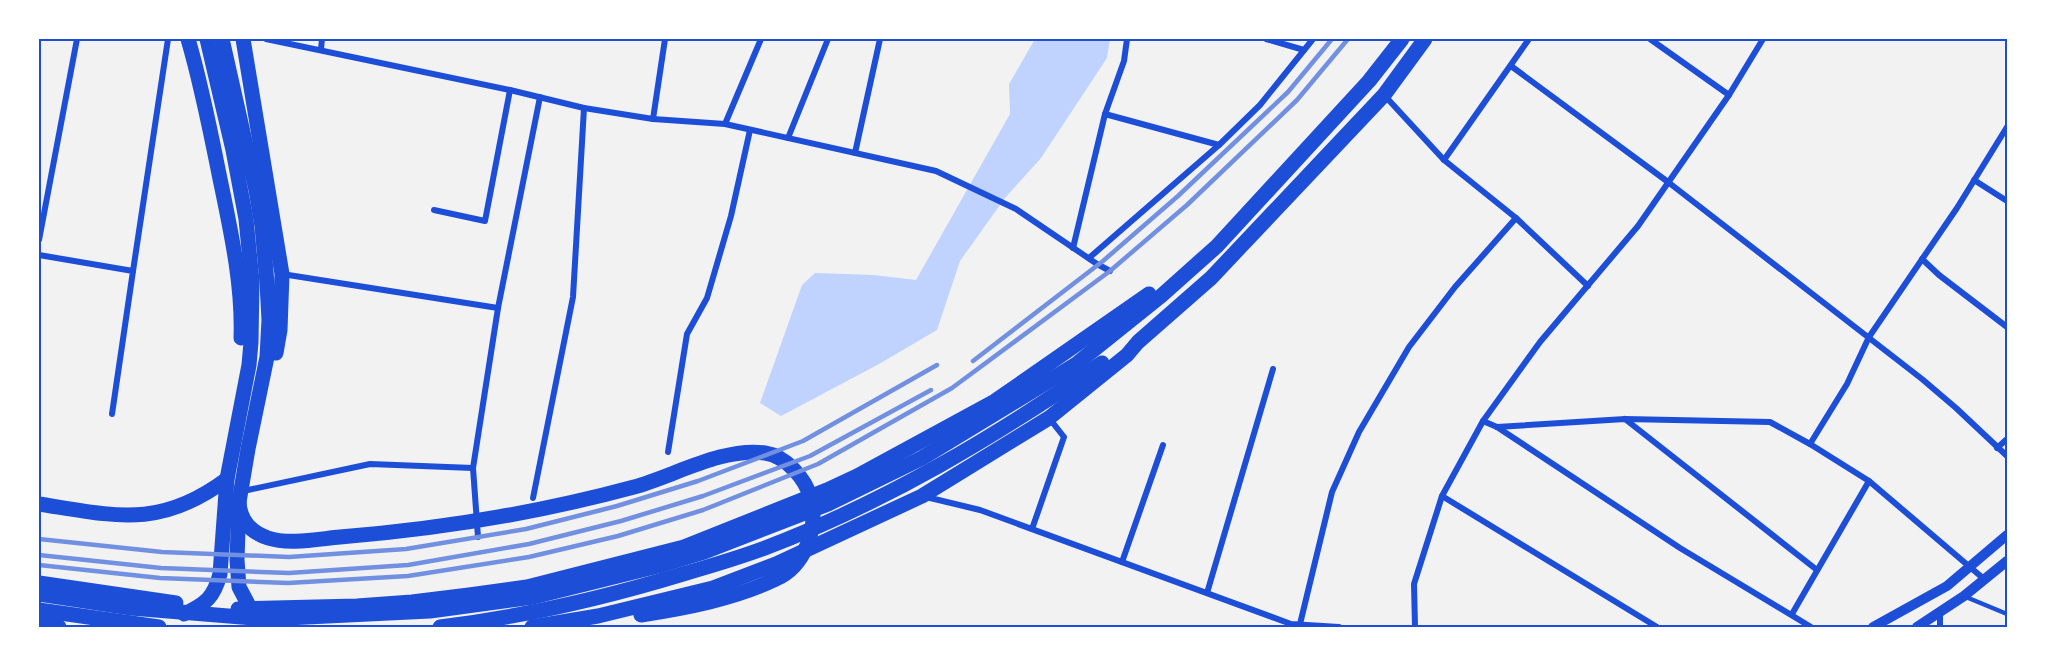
<svg xmlns="http://www.w3.org/2000/svg" width="2046" height="666" font-family="Mulish,sans-serif">
<rect width="100%" height="100%" fill="#f2f2f2"/>
<path fill="#bfd3fe" d="M 1035,39 L 1110,39 L 1107,58 L 1041,158 L 1005,198 L 960,261 L 937,330 L 879,364 L 781,416 L 760,403 L 802,285 L 815,273 L 874,275 L 916,280 L 1010,114 L 1009,84 Z"/>
<g fill="none" stroke-linecap="round" stroke-linejoin="round">
<path stroke="#1d4ed8" stroke-width="4.5" d="M 1966,597 L 2007,614"/>
<g stroke="#1d4ed8" stroke-width="6">
<path d="M 266,39 L 510,90 L 584,108 L 653,119 L 725,124 L 936,171 L 1016,209 L 1097,264 L 1110,271"/>
<path d="M 1266,39 L 1304,50"/>
<path d="M 1650,39 L 1729,95"/>
<path d="M 321,49 L 322,39"/>
<path d="M 1511,66 L 1668,182 L 1922,379 L 1956,408 L 2007,456"/>
<path d="M 1385,96 L 1444,160 L 1516,218 L 1588,286"/>
<path d="M 1105,114 L 1219,145"/>
<path d="M 653,119 L 665,39"/>
<path d="M 725,124 L 761,39"/>
<path d="M 788,138 L 828,39"/>
<path d="M 855,153 L 880,39"/>
<path d="M 1444,160 L 1529,39"/>
<path d="M 1974,180 L 2007,201"/>
<path d="M 434,210 L 485,221 L 510,90"/>
<path d="M 39,240 L 77,39"/>
<path d="M 1073,248 L 1105,114 L 1124,61 L 1127,39"/>
<path d="M 39,255 L 133,271 L 112,414"/>
<path d="M 1089,258 L 1219,145 L 1260,105 L 1313,39"/>
<path d="M 1922,259 L 1939,275 L 2007,327"/>
<path d="M 133,271 L 168,39"/>
<path d="M 282,274 L 498,308"/>
<path d="M 1625,419 L 1817,570"/>
<path d="M 1483,421 L 1497,427 L 1680,548 L 1811,627"/>
<path d="M 1497,427 L 1625,419 L 1770,422 L 1810,444 L 1869,481 L 1984,579"/>
<path d="M 1810,444 L 1847,384 L 1869,337 L 1957,208 L 2007,127"/>
<path d="M 1997,448 L 2007,439"/>
<path d="M 668,452 L 687,334 L 707,298 L 731,216 L 750,130"/>
<path d="M 248,490 L 370,464 L 473,468"/>
<path d="M 1442,496 L 1657,627"/>
<path d="M 926,497 L 980,510 L 1291,624 L 1339,627"/>
<path d="M 533,498 L 573,297 L 584,108"/>
<path d="M 1032,529 L 1064,437 L 1049,418"/>
<path d="M 478,537 L 473,468 L 498,308 L 540,97"/>
<path d="M 1122,562 L 1163,445"/>
<path d="M 1207,593 L 1273,369"/>
<path d="M 1940,613 L 1940,627"/>
<path d="M 1792,614 L 1869,481"/>
<path d="M 1300,624 L 1332,492 L 1359,432 L 1409,347 L 1455,287 L 1516,218"/>
<path d="M 1415,627 L 1414,584 L 1442,496 L 1483,421 L 1540,342 L 1638,226 L 1729,95 L 1763,39"/>
</g>
<g stroke="#1d4ed8" stroke-width="10">
<path d="M 1873,627 L 1947,586 L 2007,535"/>
<path d="M 1917,627 L 1964,596 L 2007,561"/>
</g>
<g stroke="#1d4ed8" stroke-width="15">
<path d="M 188,39 C 201,83 210,129 219,174 C 230,228 243,283 241,338"/>
<path d="M 222,39 L 256,190 L 262,226 L 267,283 L 269,320 L 267,357 L 248,449 L 239,502 L 237,560 L 239,587 L 249,606 L 257,613"/>
<path d="M 243,39 L 282,274 L 280,330 L 276,353"/>
<path d="M 239,502 C 240,520 250,532 268,538 C 289,545 318,539 340,537 C 439,529 538,513 634,487 C 674,476 723,447 765,453 C 786,456 806,479 811,499 C 818,529 805,566 776,579 C 734,599 686,608 641,615"/>
<path d="M 39,504 C 116,516 160,529 227,479"/>
<path d="M 39,583 L 176,603"/>
<path d="M 39,594 L 131,608 L 266,619 L 430,611 L 533,597 L 658,566 L 704,552 L 828,504 L 922,458 L 1075,365 L 1161,296 L 1217,246 L 1369,81 L 1402,39"/>
<path d="M 238,609 L 357,606 L 412,602 L 469,595 L 527,587 L 684,547 L 827,490 L 857,476 L 995,401 L 1149,294"/>
<path d="M 39,610 L 159,627"/>
<path d="M 184,614 C 206,604 214,597 220,574 L 227,479 L 249,365 L 251,342 L 252,281 L 246,219 L 233,150 L 207,39"/>
<path d="M 39,624 L 59,627"/>
<path d="M 440,627 C 522,617 604,598 683,574 C 711,566 738,558 765,548 C 886,502 996,436 1102,363"/>
<path d="M 532,627 L 598,616 L 713,588 L 776,564 L 922,496 L 1049,418 L 1127,355 L 1138,342 L 1211,278 L 1384,95 L 1425,39"/>
</g>
<g stroke="#7290e2" stroke-width="4.5">
<path d="M 973,361 L 1103,261 L 1178,196 L 1288,92 L 1332,39"/>
<path d="M 39,539 L 162,552 L 289,557 L 406,549 L 526,529 L 617,506 L 698,481 L 803,441 L 937,365"/>
<path d="M 39,555 L 161,568 L 289,573 L 408,565 L 529,544 L 621,521 L 703,496 L 810,456 L 931,390"/>
<path d="M 39,565 L 160,578 L 288,583 L 408,576 L 529,557 L 618,536 L 703,510 L 818,464 L 952,388 L 1110,271 L 1187,205 L 1297,100 L 1348,39"/>
</g>
</g>
<rect width="2046" height="666" fill="none" stroke="#ffffff" stroke-width="81"/>
<rect x="40" y="40" width="1966" height="586" fill="none" stroke="#1d4ed8" stroke-width="2"/>
</svg>
